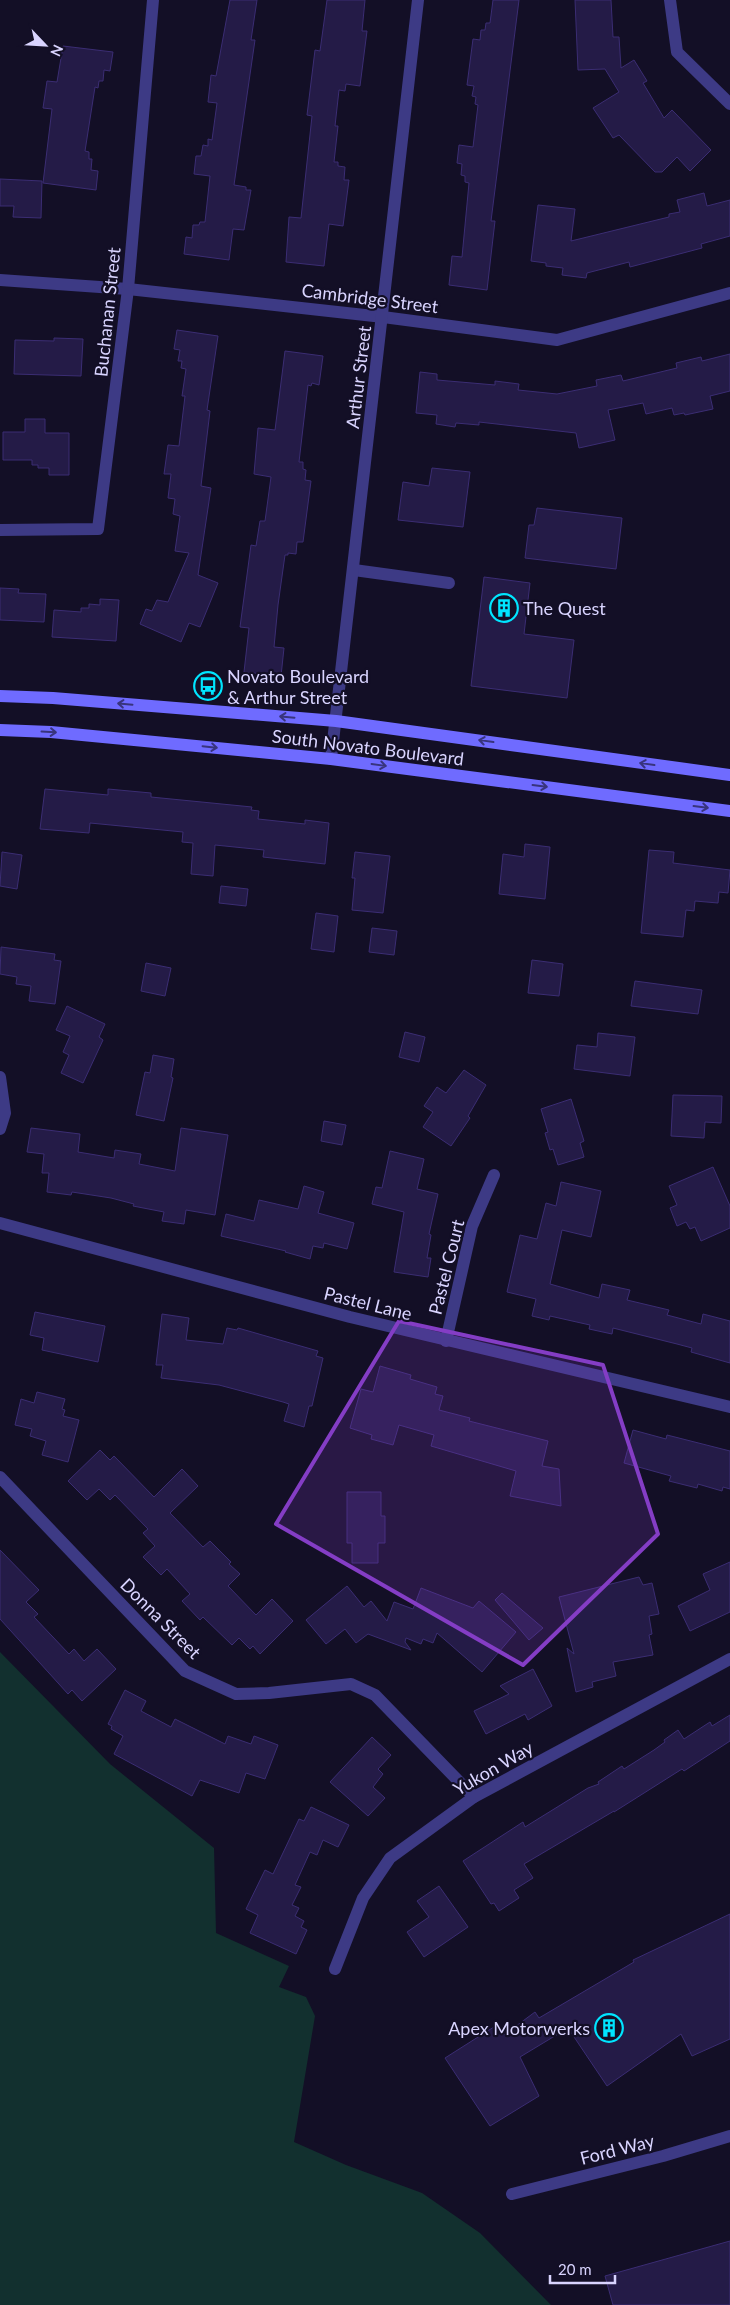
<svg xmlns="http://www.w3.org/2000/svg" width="730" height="2305" font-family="Lato,sans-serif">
<rect width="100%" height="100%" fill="#130f26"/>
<path fill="#12302f" d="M 0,1652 L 110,1764 L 214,1848 L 216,1933 L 289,1966 L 279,1987 L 306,1997 L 315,2016 L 294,2142 L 346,2165 L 422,2193 L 480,2233 L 551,2305 L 0,2305 Z"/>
<g fill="#241b47" stroke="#3b2d73">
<path d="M 230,0 L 257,0 L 251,40 L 255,40 L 234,185 L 246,187 L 246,190 L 251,190 L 244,230 L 233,229 L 229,260 L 184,254 L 186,237 L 192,238 L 193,225 L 199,225 L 200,222 L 205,222 L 210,176 L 194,174 L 196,156 L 201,156 L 203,145 L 208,146 L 208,139 L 212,140 L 217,103 L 208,102 L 211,75 L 216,76 Z"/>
<path d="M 327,0 L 365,0 L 362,31 L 367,31 L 360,86 L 346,84 L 345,91 L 339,90 L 335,126 L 338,126 L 334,162 L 338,162 L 338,166 L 345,167 L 344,180 L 349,180 L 343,226 L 329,224 L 324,266 L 286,262 L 289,217 L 301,218 L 312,116 L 307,115 L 315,50 L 320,51 Z"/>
<path d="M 493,0 L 519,0 L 491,221 L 495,221 L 487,290 L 449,285 L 452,256 L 462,257 L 469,183 L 465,182 L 465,176 L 461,175 L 462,164 L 457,163 L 459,145 L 473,147 L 478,105 L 475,104 L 476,97 L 472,96 L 474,86 L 467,85 L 473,39 L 480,40 L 481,30 L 485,30 L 486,23 L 490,23 Z"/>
<path d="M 575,0 L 611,0 L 613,37 L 619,37 L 621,68 L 634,60 L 647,81 L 643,83 L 664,118 L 672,110 L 711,150 L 690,171 L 677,157 L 662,172 L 655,172 L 619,135 L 613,138 L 593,108 L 619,92 L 605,69 L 578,70 Z"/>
<path d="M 63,46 L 113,52 L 110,71 L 104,70 L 103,81 L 99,81 L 98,88 L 95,87 L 85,151 L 89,152 L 89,159 L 92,159 L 91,170 L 98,171 L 96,190 L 43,183 L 52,109 L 43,108 L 47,81 L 57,82 Z"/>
<path d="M 0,179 L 42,181 L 41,218 L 13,217 L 14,206 L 0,206 Z"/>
<path d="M 704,193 L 707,206 L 730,200 L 730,236 L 701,244 L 702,248 L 630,267 L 629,262 L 587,273 L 586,278 L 562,275 L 563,268 L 546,266 L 546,263 L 531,261 L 538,205 L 575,209 L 571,241 L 669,217 L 669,214 L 680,212 L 677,200 Z"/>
<path d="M 177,330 L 218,336 L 207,410 L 210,411 L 201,486 L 211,488 L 198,575 L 218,583 L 200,627 L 189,623 L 181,642 L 140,624 L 146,609 L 152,611 L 157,600 L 168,602 L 189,553 L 175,551 L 180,516 L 173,514 L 175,499 L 168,498 L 171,474 L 164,474 L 168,445 L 179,446 L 185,396 L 182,396 L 186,369 L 181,368 L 182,361 L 178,361 L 180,350 L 174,349 Z"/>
<path d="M 54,338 L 83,339 L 81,376 L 14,374 L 15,340 L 54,341 Z"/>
<path d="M 285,351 L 323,356 L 319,385 L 312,383 L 311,386 L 308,385 L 299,462 L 303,462 L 303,469 L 306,470 L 305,480 L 311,481 L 303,542 L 297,542 L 296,554 L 288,553 L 288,555 L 285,555 L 278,605 L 274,647 L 284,648 L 281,676 L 244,672 L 249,628 L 240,627 L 251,545 L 256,546 L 260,521 L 265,521 L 271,477 L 254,474 L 258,428 L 275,430 Z"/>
<path d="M 730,354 L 730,391 L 710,396 L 713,409 L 685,415 L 684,413 L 674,415 L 672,408 L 646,414 L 643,403 L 608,410 L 615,440 L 579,448 L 576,433 L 479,422 L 479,425 L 456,423 L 455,427 L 436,424 L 437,415 L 416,413 L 420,372 L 437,374 L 437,380 L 495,385 L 495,381 L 519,384 L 518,390 L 557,394 L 597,386 L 596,380 L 621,375 L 623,381 L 677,368 L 676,363 L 701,357 L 702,361 Z"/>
<path d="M 25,419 L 45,419 L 45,433 L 69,433 L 69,475 L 49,475 L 49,468 L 38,468 L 38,465 L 32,465 L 32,460 L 3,460 L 3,432 L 25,432 Z"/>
<path d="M 432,468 L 470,472 L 463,527 L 398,520 L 403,482 L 429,486 Z"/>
<path d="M 537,508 L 622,518 L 616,569 L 525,558 L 529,525 L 534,525 Z"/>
<path d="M 484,577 L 530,583 L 524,634 L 574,640 L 567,698 L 471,686 Z"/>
<path d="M 0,588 L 19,589 L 18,593 L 46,594 L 44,622 L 0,620 Z"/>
<path d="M 100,599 L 119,600 L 116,641 L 52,637 L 54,610 L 81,612 L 81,608 L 89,608 L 89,604 L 100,605 Z"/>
<path d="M 45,789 L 108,795 L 108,789 L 151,793 L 151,797 L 252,807 L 251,810 L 259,811 L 258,819 L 305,824 L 305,820 L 329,823 L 325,864 L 263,857 L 264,850 L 215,845 L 213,876 L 191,874 L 193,843 L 182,842 L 183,832 L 90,823 L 89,833 L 40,829 Z"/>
<path d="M 525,844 L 550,847 L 545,899 L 499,894 L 503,854 L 524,857 Z"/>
<path d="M 649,850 L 674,852 L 673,863 L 730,870 L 728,893 L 719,892 L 718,903 L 695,901 L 694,911 L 686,910 L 683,937 L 641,933 Z"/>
<path d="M 2,852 L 22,855 L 17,889 L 0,886 Z"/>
<path d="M 355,852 L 390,856 L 383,913 L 352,910 L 355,878 L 352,878 Z"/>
<path d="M 221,886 L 248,889 L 246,906 L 219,903 Z"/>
<path d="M 316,913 L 338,916 L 334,952 L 311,949 Z"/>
<path d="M 372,928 L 397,931 L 394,955 L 369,952 Z"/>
<path d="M 1,947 L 55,954 L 54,960 L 61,961 L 55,1004 L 29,1001 L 31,986 L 16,984 L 17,977 L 0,974 Z"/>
<path d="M 532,960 L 563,964 L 559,996 L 528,993 Z"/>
<path d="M 146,963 L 171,968 L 165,996 L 141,991 Z"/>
<path d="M 635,981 L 702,990 L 698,1014 L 631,1006 Z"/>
<path d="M 67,1006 L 105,1024 L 99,1037 L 103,1040 L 83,1083 L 61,1073 L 69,1055 L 63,1052 L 70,1036 L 56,1030 Z"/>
<path d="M 405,1032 L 425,1037 L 419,1062 L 399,1057 Z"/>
<path d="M 598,1033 L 635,1037 L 630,1076 L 574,1069 L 577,1045 L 597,1047 Z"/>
<path d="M 153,1055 L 174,1059 L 171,1077 L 173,1078 L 164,1121 L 136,1115 L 145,1072 L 150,1073 Z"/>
<path d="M 464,1070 L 486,1085 L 468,1116 L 470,1118 L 451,1146 L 423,1127 L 433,1112 L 424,1106 L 437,1087 L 446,1093 Z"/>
<path d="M 673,1095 L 722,1096 L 721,1123 L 705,1122 L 704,1138 L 671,1136 Z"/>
<path d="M 571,1099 L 584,1141 L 580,1143 L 584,1157 L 558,1165 L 553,1149 L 550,1150 L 545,1133 L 548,1132 L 541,1109 Z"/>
<path d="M 324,1121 L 346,1125 L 342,1145 L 321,1141 Z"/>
<path d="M 31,1128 L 80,1134 L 78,1152 L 114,1158 L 115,1150 L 141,1154 L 139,1164 L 175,1171 L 181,1128 L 228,1135 L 215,1215 L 186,1210 L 184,1224 L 162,1221 L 164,1212 L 133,1206 L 134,1204 L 111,1198 L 72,1192 L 71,1195 L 47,1192 L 49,1173 L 42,1173 L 44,1154 L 27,1152 Z"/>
<path d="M 390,1151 L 424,1159 L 417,1189 L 438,1194 L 429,1234 L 431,1235 L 427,1258 L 431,1258 L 428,1277 L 394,1272 L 404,1212 L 372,1204 L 376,1187 L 382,1188 Z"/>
<path d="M 713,1167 L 730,1206 L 730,1228 L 701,1241 L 695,1227 L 690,1229 L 686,1222 L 677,1226 L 670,1208 L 677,1205 L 669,1186 Z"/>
<path d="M 561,1182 L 601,1191 L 591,1237 L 562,1230 L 550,1284 L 599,1298 L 602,1284 L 630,1290 L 627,1300 L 669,1310 L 667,1315 L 701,1324 L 703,1314 L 730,1321 L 730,1363 L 691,1352 L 692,1348 L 677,1344 L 613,1328 L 612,1334 L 589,1329 L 590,1325 L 550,1316 L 549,1320 L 532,1316 L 536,1299 L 507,1292 L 520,1235 L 537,1239 L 546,1203 L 556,1206 Z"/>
<path d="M 304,1186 L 324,1192 L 318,1213 L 354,1223 L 347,1249 L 324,1243 L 323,1248 L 313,1246 L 310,1259 L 285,1252 L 286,1251 L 221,1236 L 226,1214 L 254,1221 L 259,1200 L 298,1209 Z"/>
<path d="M 35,1312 L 105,1326 L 98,1362 L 42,1350 L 44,1338 L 30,1335 Z"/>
<path d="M 162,1314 L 189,1318 L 186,1340 L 223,1344 L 227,1328 L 237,1330 L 238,1328 L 318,1351 L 316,1356 L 323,1358 L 312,1406 L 309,1406 L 304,1427 L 284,1421 L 289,1404 L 283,1402 L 219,1385 L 161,1378 L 163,1365 L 156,1365 Z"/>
<path d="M 380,1366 L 411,1375 L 410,1379 L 437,1387 L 435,1394 L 443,1396 L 439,1410 L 470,1418 L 469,1421 L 548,1441 L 542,1466 L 559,1469 L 561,1506 L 510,1496 L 516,1471 L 431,1446 L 434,1435 L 399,1425 L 393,1445 L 371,1439 L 372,1435 L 350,1428 L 361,1389 L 373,1392 Z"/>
<path d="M 37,1392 L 65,1399 L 62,1409 L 65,1410 L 63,1416 L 79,1420 L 68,1462 L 42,1455 L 46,1441 L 30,1436 L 32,1429 L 15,1425 L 21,1399 L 34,1403 Z"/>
<path d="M 633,1430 L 666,1439 L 667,1435 L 730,1451 L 730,1489 L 723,1487 L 722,1491 L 698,1484 L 697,1488 L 669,1481 L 671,1476 L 624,1463 Z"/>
<path d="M 100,1450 L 110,1460 L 114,1456 L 154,1497 L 182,1469 L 198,1486 L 170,1513 L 203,1547 L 210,1541 L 231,1562 L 229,1564 L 240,1574 L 228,1586 L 256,1615 L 272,1599 L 293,1621 L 260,1654 L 253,1646 L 250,1649 L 239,1638 L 232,1645 L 203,1617 L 200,1620 L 182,1601 L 190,1594 L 167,1569 L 161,1575 L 143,1557 L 155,1546 L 143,1533 L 148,1529 L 115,1495 L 110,1500 L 99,1489 L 87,1500 L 68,1481 Z"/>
<path d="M 347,1492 L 381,1492 L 381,1516 L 385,1516 L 385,1543 L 378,1543 L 378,1563 L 352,1563 L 352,1543 L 347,1543 Z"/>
<path d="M 0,1550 L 39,1590 L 26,1602 L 38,1614 L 34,1617 L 69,1654 L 74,1649 L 84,1661 L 97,1649 L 116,1669 L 82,1701 L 72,1690 L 68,1694 L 0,1619 Z"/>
<path d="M 730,1562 L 730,1612 L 690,1631 L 678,1606 L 710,1590 L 703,1574 Z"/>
<path d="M 639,1577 L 643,1585 L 652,1583 L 659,1614 L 649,1616 L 652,1634 L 649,1635 L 653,1655 L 613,1662 L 616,1676 L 592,1682 L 593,1687 L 576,1692 L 567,1648 L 574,1654 L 559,1597 Z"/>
<path d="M 347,1586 L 364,1607 L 371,1601 L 387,1621 L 394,1602 L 413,1609 L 421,1588 L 473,1608 L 479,1601 L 516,1632 L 482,1672 L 437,1633 L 433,1643 L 423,1639 L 421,1644 L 406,1638 L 405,1642 L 411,1650 L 368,1634 L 356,1643 L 345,1629 L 326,1644 L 306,1620 Z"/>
<path d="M 502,1593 L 543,1628 L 529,1640 L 495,1600 Z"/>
<path d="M 533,1669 L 552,1706 L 528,1720 L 525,1714 L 486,1734 L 474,1711 L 509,1694 L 500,1686 Z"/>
<path d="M 125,1690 L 146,1701 L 141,1711 L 171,1727 L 175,1719 L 225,1744 L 228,1736 L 251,1744 L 254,1736 L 278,1745 L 265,1779 L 246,1773 L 239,1793 L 200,1780 L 192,1796 L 114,1754 L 123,1736 L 111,1729 L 112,1726 L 108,1724 Z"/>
<path d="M 730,1715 L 730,1741 L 684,1771 L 682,1769 L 614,1812 L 614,1811 L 524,1864 L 533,1878 L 514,1890 L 519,1898 L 499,1911 L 494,1903 L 491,1904 L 463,1861 L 523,1822 L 525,1827 L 588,1788 L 599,1784 L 598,1782 L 622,1766 L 624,1769 L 654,1750 L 665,1742 L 664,1740 L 678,1730 L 684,1739 L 710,1722 L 712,1726 Z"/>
<path d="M 372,1737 L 391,1755 L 378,1769 L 383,1774 L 373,1787 L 385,1798 L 368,1816 L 330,1782 Z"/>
<path d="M 311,1807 L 349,1825 L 338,1847 L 323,1840 L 317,1855 L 310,1852 L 295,1885 L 301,1887 L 292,1905 L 299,1908 L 295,1916 L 304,1921 L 301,1927 L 307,1930 L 296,1954 L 250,1933 L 258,1915 L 246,1909 L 265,1870 L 273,1874 L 299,1819 L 304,1821 Z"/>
<path d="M 439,1886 L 468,1927 L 424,1957 L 407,1932 L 429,1917 L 417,1901 Z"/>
<path d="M 730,1914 L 730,2039 L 692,2056 L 681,2034 L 607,2086 L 568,2028 L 520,2057 L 539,2096 L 490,2126 L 445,2058 L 497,2025 L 504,2035 L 535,2012 L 539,2018 L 634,1962 L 633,1960 Z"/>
<path d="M 730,2241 L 730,2305 L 613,2305 L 605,2276 Z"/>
</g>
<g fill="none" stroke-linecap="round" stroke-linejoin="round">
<g stroke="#3d3a85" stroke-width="12">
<path d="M 670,0 L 677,52 L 730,104"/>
<path d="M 0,280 L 128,289 L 383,317 L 557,340 L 730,293"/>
<path d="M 0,530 L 98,529 L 128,289 L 153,0"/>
<path d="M 354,570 L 449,583"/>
<path d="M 331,759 L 418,0"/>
<path d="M 0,1077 L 5,1113 L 0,1129"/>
<path d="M 0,1223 L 350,1317 L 730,1407"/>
<path d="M 446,1341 L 472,1226 L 494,1175"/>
<path d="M 0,1477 L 185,1671 L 236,1694 L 269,1693 L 351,1684 L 375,1695 L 474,1797"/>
<path d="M 335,1969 L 363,1898 L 390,1858 L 474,1797 L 730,1659"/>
<path d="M 512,2194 L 663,2156 L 730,2136"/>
</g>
<g stroke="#6f6bff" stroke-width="12">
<path d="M 0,696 L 53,698 L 336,721 L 730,775"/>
<path d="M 0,730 L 51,732 L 331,759 L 730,811"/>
</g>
</g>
<defs><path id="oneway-shaft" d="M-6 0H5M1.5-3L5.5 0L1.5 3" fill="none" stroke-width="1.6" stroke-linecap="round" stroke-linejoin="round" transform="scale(1.25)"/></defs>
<g stroke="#38347d">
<use href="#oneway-shaft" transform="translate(125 704) rotate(-175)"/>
<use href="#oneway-shaft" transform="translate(287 717) rotate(-175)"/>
<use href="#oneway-shaft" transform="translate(49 732) rotate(3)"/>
<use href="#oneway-shaft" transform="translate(486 741) rotate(-172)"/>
<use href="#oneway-shaft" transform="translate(210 747) rotate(6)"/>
<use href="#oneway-shaft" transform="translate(647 764) rotate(-172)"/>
<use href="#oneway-shaft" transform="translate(379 765) rotate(8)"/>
<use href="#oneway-shaft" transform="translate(540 786) rotate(7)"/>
<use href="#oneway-shaft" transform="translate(701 807) rotate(7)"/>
</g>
<path fill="#843dc5" fill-opacity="0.2" stroke="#843dc5" stroke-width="4" stroke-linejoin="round" d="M 399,1321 L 603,1365 L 658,1534 L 523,1665 L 276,1524 Z"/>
<defs>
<symbol id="building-ring" viewBox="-11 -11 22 22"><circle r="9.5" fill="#130f26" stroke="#00e5ff" stroke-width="1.5"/><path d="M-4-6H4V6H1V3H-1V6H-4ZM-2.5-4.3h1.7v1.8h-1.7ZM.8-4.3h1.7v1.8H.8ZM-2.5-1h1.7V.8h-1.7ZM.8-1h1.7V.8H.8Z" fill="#00e5ff"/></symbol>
<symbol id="bus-ring" viewBox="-11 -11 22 22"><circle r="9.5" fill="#130f26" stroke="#00e5ff" stroke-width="1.5"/><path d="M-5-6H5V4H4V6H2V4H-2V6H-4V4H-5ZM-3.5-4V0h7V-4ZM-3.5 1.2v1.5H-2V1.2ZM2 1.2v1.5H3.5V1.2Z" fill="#00e5ff"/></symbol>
</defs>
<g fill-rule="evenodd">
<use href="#building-ring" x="488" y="592" width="32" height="32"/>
<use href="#bus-ring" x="192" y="670" width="32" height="32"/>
<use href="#building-ring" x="593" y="2012" width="32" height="32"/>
</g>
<g text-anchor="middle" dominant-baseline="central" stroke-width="4.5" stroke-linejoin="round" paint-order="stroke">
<g font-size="18" fill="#d9d4ff" stroke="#130f26">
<text transform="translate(370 298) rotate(7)">Cambridge Street</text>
<text transform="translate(107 312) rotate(-84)">Buchanan Street</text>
<text transform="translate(358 377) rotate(-83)">Arthur Street</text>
<text transform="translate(368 747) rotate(7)">South Novato Boulevard</text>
<text transform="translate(446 1267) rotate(-76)">Pastel Court</text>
<text transform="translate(368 1303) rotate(14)">Pastel Lane</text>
<text transform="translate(161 1618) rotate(45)">Donna Street</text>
<text transform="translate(493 1768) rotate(-30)">Yukon Way</text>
<text transform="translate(617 2149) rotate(-14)">Ford Way</text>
</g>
<g font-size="18" fill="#d9d4ff" stroke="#130f26" text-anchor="start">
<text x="523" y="608">The Quest</text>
<text x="227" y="676">Novato Boulevard<tspan x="227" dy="21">&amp; Arthur Street</tspan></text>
<text x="590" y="2028" text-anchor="end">Apex Motorwerks</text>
</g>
</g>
<g transform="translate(45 45) rotate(115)" stroke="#130f26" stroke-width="4" paint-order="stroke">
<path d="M0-4L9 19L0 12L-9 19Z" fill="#d9d4ff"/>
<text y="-8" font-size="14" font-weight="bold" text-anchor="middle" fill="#d9d4ff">N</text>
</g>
<path d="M550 2275v8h65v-8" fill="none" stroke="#d9d4ff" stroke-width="2.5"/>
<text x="558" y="2275" font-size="15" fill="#d9d4ff" stroke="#130f26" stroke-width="4" paint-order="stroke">20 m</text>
</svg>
